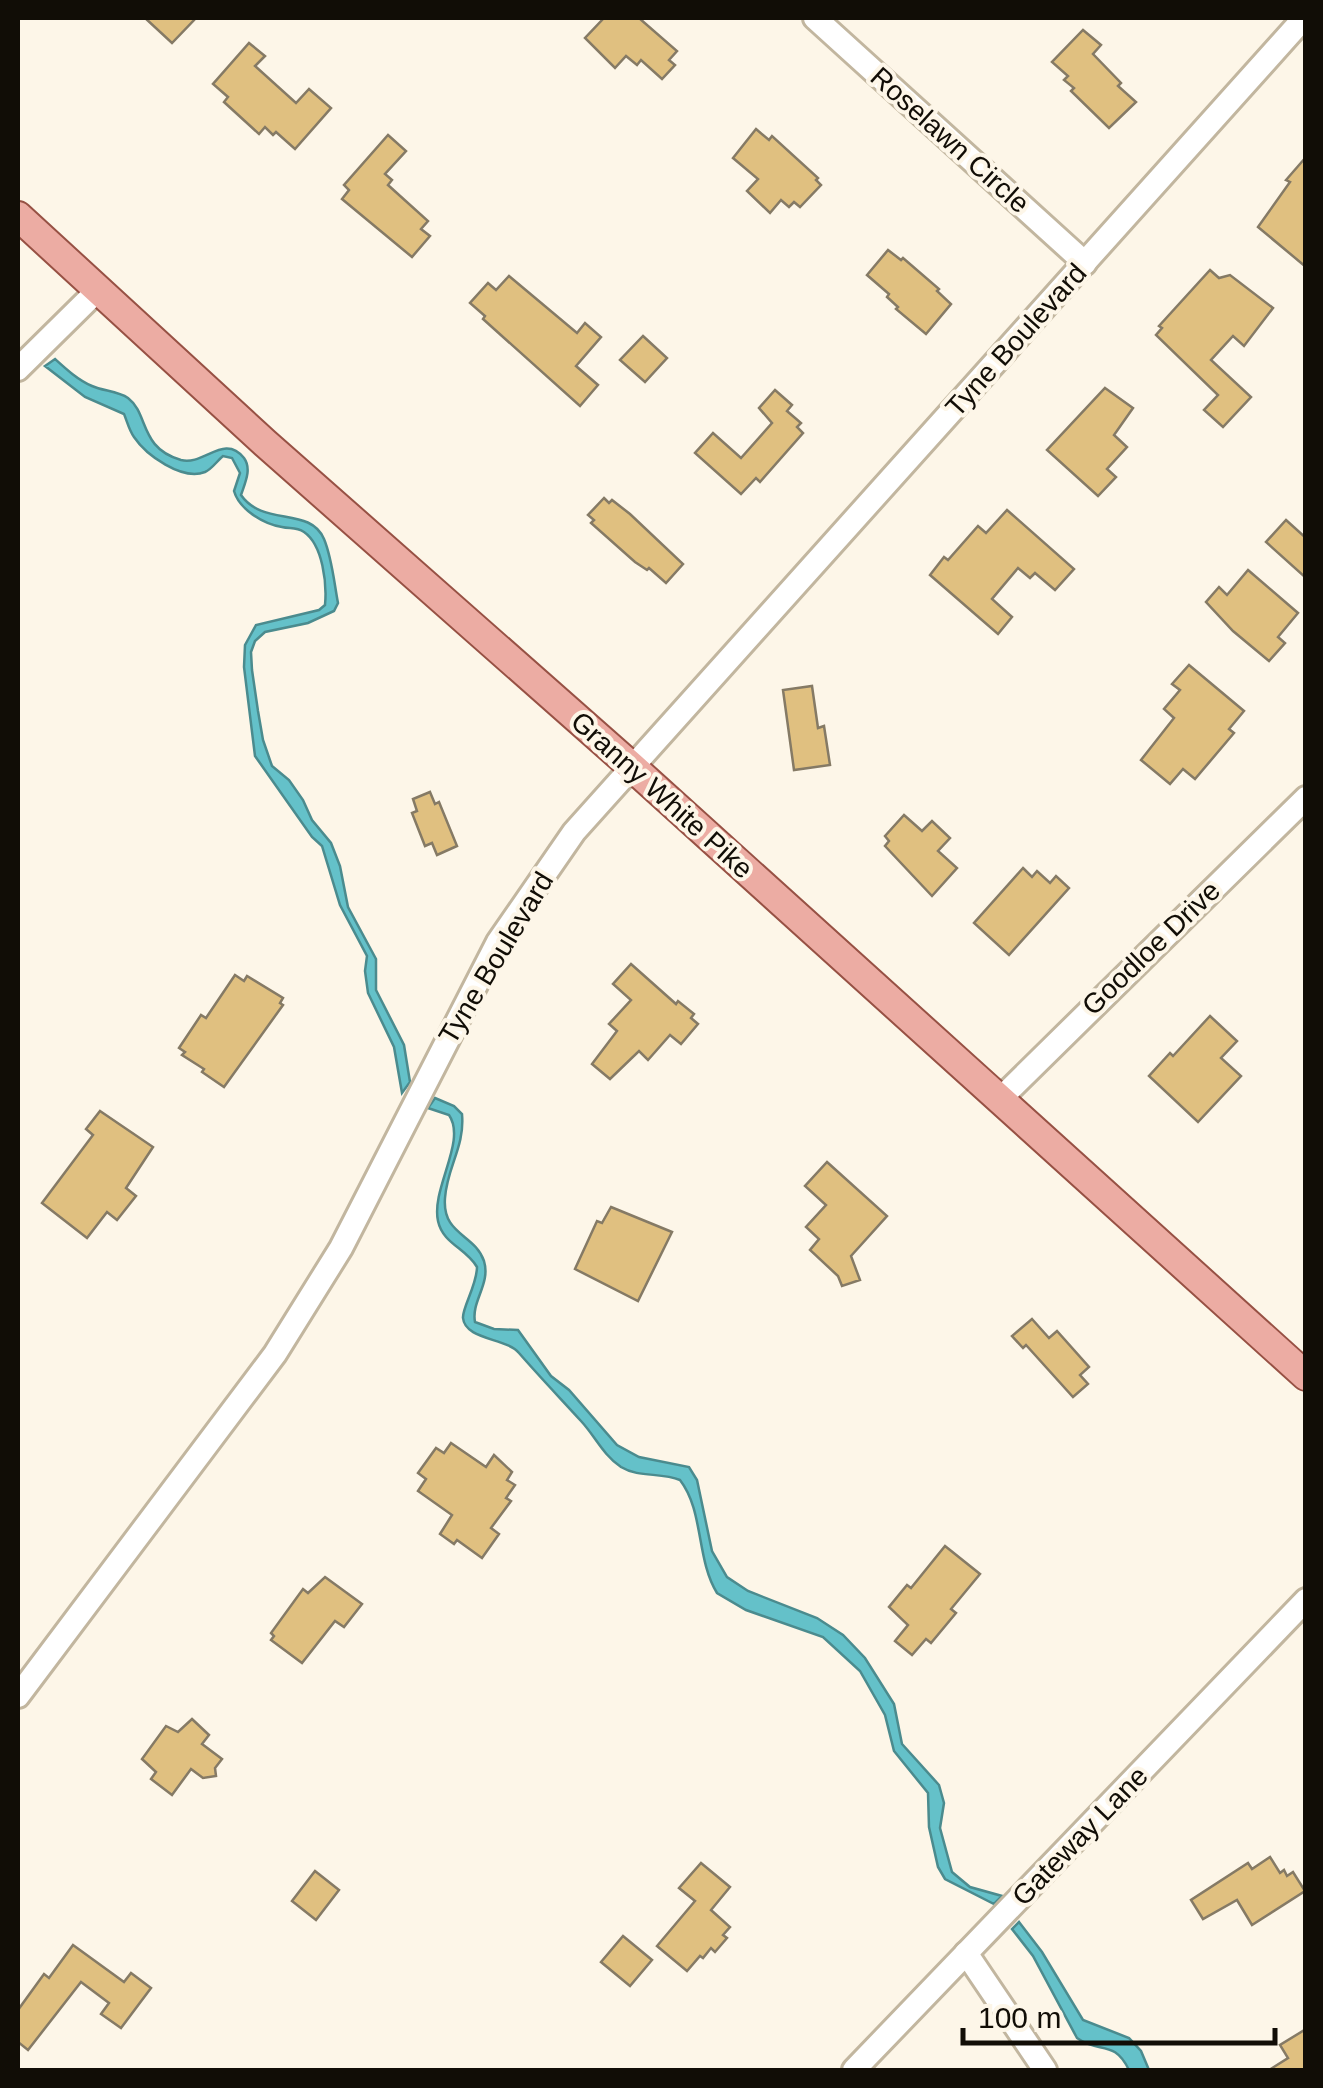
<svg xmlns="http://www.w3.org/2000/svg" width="1323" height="2088" font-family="Helvetica,sans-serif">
<rect width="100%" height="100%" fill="#fdf6e8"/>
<g fill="#64c1c9" stroke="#4b8b8e" stroke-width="2.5">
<path d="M 55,359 C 66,369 78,380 92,386 C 103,391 118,391 128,398 C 149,414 139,448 181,460 C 204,466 224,433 244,458 C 252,469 245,483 241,495 C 263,527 310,506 324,539 C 332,558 334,582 338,603 L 334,611 L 308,623 L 265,632 L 255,641 L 251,652 L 252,670 L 258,711 L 263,740 L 272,766 L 289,780 L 303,800 L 312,820 L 331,843 L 340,866 L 348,907 L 376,959 L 376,990 L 404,1045 L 410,1082 L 402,1093 L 394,1047 L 368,993 L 365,971 L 367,956 L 340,905 L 322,846 L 312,837 L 255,756 L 244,667 L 245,645 L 256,625 L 319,610 L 325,605 C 327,584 323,545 304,532 C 296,527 290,529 282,527 C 263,524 239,509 234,491 L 240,473 L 232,458 L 223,456 C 217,461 212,469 205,472 C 182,481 146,455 134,437 C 129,430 127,421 124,414 L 85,397 L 45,366 Z"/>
<path d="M 435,1098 L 454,1106 L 462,1114 C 465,1147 447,1167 445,1198 C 442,1235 475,1234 484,1261 C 491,1284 471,1301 475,1322 L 494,1329 L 518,1330 L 551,1376 L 569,1390 L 617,1445 L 639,1457 L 689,1467 L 697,1480 L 712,1551 L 727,1577 L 748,1591 L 817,1618 L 843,1635 L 865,1658 L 894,1704 L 902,1744 L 939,1785 L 944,1803 L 940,1828 L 952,1872 L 970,1887 L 1002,1896 L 994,1904 L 945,1879 L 938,1867 L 929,1827 L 928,1793 L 894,1751 L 885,1715 L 860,1671 L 823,1637 L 746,1610 L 717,1593 C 696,1559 704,1511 680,1480 C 661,1472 639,1478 621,1467 C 603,1455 595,1436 581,1421 C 560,1398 539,1376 519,1353 C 507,1338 465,1340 463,1318 C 462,1308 477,1285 477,1267 C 466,1248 443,1244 438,1221 C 431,1188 467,1141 449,1115 L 428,1108 Z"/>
<path d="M 1019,1922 L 1042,1952 L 1083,2020 L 1129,2038 L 1141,2051 L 1149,2070 L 1129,2070 C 1114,2039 1099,2054 1077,2038 L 1033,1956 L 1012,1929 Z"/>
</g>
<g fill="#e0c080" stroke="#857a65" stroke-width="2.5">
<path d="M 145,18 L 196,18 L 172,43 Z"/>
<path d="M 604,18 L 639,18 L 677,51 L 669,60 L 675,65 L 662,79 L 641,60 L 637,65 L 626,56 L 615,68 L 585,38 Z"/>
<path d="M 1083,30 L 1101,45 L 1093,54 L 1121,83 L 1118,86 L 1136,102 L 1109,128 L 1071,91 L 1074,88 L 1064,80 L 1068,76 L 1052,62 Z"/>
<path d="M 249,43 L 265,56 L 255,66 L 296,103 L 309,89 L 331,108 L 295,149 L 276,132 L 273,135 L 265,127 L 259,134 L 224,102 L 228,97 L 213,84 Z"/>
<path d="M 756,129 L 769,140 L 772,136 L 818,178 L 816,180 L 821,185 L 800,207 L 794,202 L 789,207 L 781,200 L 770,213 L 747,191 L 758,179 L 733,158 Z"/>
<path d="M 388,135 L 406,151 L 385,174 L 392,180 L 388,185 L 428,221 L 421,229 L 430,236 L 412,257 L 342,199 L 349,190 L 344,185 Z"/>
<path d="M 1306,157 L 1306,267 L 1258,227 L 1290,182 L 1286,180 Z"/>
<path d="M 888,250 L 901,260 L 903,258 L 939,289 L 937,291 L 951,304 L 926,334 L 896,309 L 898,307 L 887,297 L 889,294 L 867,275 Z"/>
<path d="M 1210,270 L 1219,278 L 1230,275 L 1273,308 L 1244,346 L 1233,336 L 1211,360 L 1251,397 L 1223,427 L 1204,410 L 1218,395 L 1156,335 L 1162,328 L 1159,326 Z"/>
<path d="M 509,276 L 577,333 L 585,323 L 601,337 L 576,366 L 598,385 L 580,406 L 483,319 L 485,316 L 470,303 L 488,283 L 496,290 Z"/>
<path d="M 643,336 L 667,358 L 645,382 L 620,360 Z"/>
<path d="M 1105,388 L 1133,408 L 1114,435 L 1127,447 L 1107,469 L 1116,477 L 1098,496 L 1047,450 Z"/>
<path d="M 775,390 L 792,405 L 787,411 L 801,423 L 797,427 L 803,433 L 760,482 L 756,478 L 741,494 L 695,453 L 713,433 L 741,458 L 772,423 L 759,408 Z"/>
<path d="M 604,498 L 609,503 L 612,500 L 630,514 L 683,564 L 666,583 L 649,568 L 647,570 L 635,562 L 591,523 L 594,520 L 588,515 Z"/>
<path d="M 1007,510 L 1074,569 L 1055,590 L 1035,573 L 1030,578 L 1018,568 L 992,599 L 1012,617 L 998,634 L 930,575 L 944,557 L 948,560 L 978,526 L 986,533 Z"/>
<path d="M 1286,520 L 1306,538 L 1306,578 L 1266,542 Z"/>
<path d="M 1248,570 L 1298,613 L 1278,637 L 1285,643 L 1269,661 L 1233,631 L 1206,602 L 1219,587 L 1227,595 Z"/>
<path d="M 1189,665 L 1244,711 L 1229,729 L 1234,733 L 1195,779 L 1183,769 L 1170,784 L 1141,760 L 1174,718 L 1164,709 L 1180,690 L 1172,684 Z"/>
<path d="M 812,686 L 818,728 L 824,726 L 830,765 L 794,770 L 783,690 Z"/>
<path d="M 430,792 L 435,804 L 439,802 L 457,846 L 437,855 L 432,843 L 425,846 L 412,813 L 417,811 L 413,799 Z"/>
<path d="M 904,815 L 922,831 L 932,821 L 950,838 L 938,851 L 957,868 L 932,896 L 885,846 L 889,841 L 885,836 Z"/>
<path d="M 1023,868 L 1032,877 L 1037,871 L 1050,883 L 1056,876 L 1069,888 L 1009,955 L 974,923 Z"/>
<path d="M 631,964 L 676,1004 L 678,1001 L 694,1014 L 691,1018 L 698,1024 L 681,1044 L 670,1035 L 648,1060 L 639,1051 L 610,1079 L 592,1064 L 617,1031 L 609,1024 L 631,1000 L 613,984 Z"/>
<path d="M 235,975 L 244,981 L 247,976 L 283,998 L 280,1003 L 283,1005 L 224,1087 L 202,1072 L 204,1069 L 182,1055 L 185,1052 L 179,1048 L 201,1015 L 206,1018 Z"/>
<path d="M 1210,1016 L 1237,1041 L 1221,1058 L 1241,1076 L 1198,1122 L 1149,1076 L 1170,1053 L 1173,1056 Z"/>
<path d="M 100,1111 L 153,1147 L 126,1188 L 136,1196 L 117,1220 L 107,1212 L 87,1238 L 42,1203 L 93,1135 L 86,1129 Z"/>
<path d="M 827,1162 L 887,1216 L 851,1256 L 860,1280 L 842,1286 L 838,1276 L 810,1250 L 819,1239 L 806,1227 L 826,1205 L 805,1186 Z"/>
<path d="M 611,1207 L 672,1232 L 638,1301 L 575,1269 L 597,1221 L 602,1223 Z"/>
<path d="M 1032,1319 L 1049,1338 L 1057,1331 L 1089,1367 L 1080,1375 L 1088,1384 L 1073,1397 L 1026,1345 L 1023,1348 L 1012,1336 Z"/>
<path d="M 451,1443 L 486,1467 L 494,1455 L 512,1472 L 507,1480 L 515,1485 L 506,1498 L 511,1501 L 491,1528 L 499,1534 L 482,1558 L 457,1540 L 454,1544 L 440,1534 L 452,1515 L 418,1491 L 426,1479 L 418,1473 L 436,1448 L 444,1453 Z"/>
<path d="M 945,1546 L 980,1574 L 951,1609 L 956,1613 L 931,1643 L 926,1639 L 912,1655 L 895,1641 L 908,1625 L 889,1607 L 907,1585 L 911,1588 Z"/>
<path d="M 325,1577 L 362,1604 L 344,1627 L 335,1621 L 302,1663 L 271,1640 L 274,1636 L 271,1633 L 303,1589 L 308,1593 Z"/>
<path d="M 192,1719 L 209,1735 L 202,1744 L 222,1759 L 215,1768 L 216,1776 L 203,1778 L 191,1769 L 172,1795 L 151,1779 L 156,1772 L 142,1759 L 166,1726 L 178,1732 Z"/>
<path d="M 1270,1857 L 1280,1873 L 1284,1870 L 1287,1876 L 1293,1872 L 1305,1891 L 1252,1925 L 1237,1900 L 1203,1919 L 1191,1900 L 1248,1863 L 1252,1869 Z"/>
<path d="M 701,1863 L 730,1887 L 711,1910 L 730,1927 L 723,1935 L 727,1938 L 715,1952 L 711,1948 L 703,1958 L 700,1956 L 687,1971 L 657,1946 L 695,1901 L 679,1888 Z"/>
<path d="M 315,1871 L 339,1890 L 316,1920 L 292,1901 Z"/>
<path d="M 623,1936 L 652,1960 L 630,1986 L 601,1962 Z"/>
<path d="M 73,1945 L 124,1982 L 131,1973 L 151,1988 L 121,2028 L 101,2014 L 109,2003 L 81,1982 L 28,2050 L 18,2042 L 18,2010 L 44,1974 L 49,1978 Z"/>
<path d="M 1306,2029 L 1306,2070 L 1269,2070 L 1288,2058 L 1280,2045 Z"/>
</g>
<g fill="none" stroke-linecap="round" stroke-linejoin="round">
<defs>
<g id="minor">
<path d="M 815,18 L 1085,263"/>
<path d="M 18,369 L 98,290"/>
<path d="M 999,1100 L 1306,798"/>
<path d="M 18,1696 L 275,1354 L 341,1248 L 498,942 L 574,832 L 1304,18"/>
<path d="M 966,1953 L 1045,2070"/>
<path d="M 854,2070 L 1306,1600"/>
</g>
<path id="major" d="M 18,216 L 265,443 L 631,766 L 1306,1376"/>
</defs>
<use href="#minor" stroke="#c2b69f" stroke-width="28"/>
<use href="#major" stroke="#975144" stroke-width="32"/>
<use href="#minor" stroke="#fff" stroke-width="22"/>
<use href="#major" stroke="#ecaca3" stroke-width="28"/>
</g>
<g text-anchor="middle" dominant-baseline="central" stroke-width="8" stroke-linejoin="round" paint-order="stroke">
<g font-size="28" fill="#110d06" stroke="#fdf6e8">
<text transform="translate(950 140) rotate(42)">Roselawn Circle</text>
<text transform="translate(1016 340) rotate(-48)">Tyne Boulevard</text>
<text transform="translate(662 795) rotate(42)">Granny White Pike</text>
<text transform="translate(1151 948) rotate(-44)">Goodloe Drive</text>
<text transform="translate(496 958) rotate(-59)">Tyne Boulevard</text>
<text transform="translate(1080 1836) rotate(-46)">Gateway Lane</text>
</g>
</g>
<rect width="1323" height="2088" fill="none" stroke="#110d06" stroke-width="40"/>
<path d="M963 2028v15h312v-15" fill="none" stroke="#110d06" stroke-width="5"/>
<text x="978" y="2028" font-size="30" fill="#110d06" stroke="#fdf6e8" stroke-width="8" paint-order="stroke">100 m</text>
</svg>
